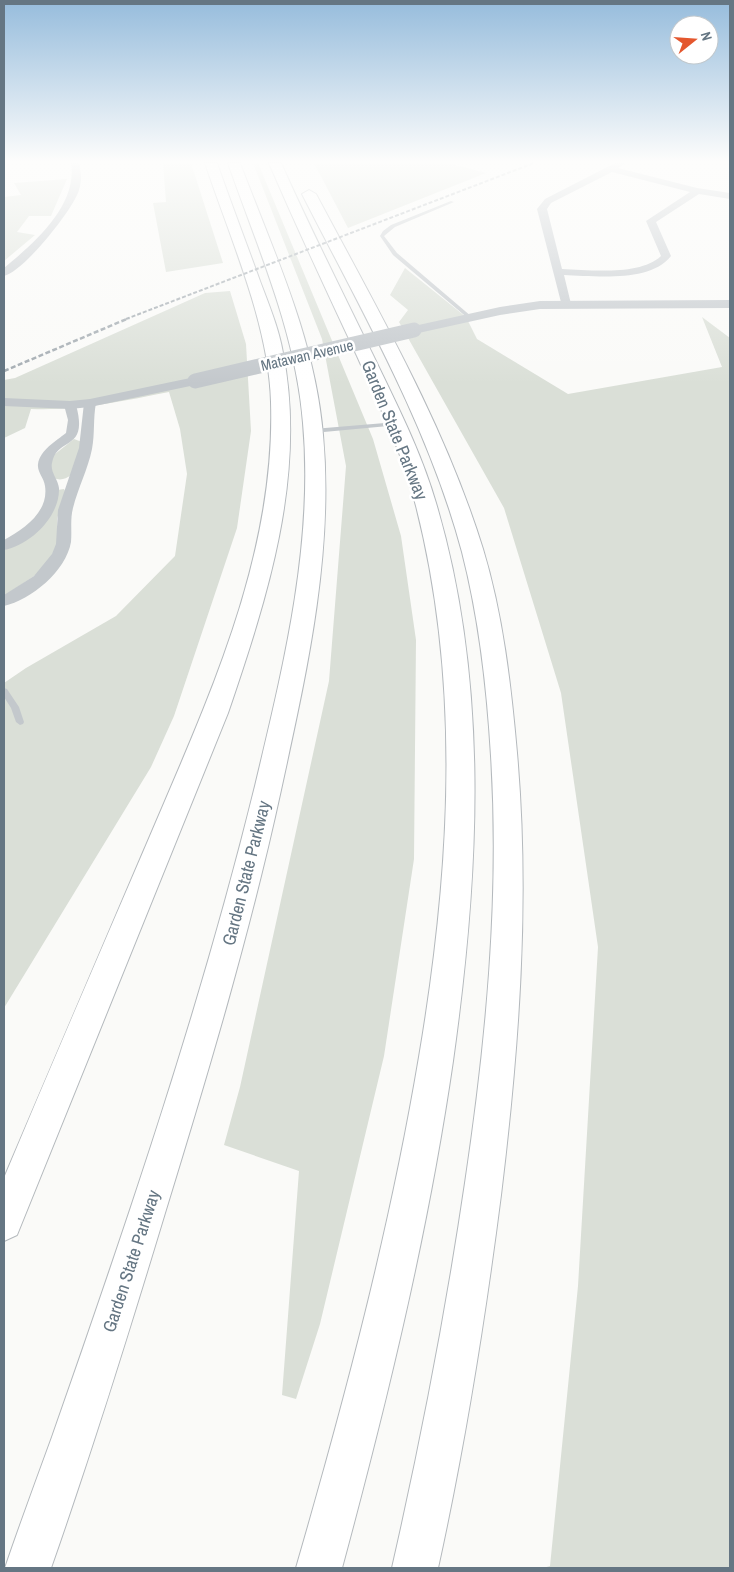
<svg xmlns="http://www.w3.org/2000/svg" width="734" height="1572" font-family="'Archivo Narrow',sans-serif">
<rect width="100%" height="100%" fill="#fafaf8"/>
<g fill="#dadfd7">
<path d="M 163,163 L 191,163 L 223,263 L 166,272 L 153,203 L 166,202 Z"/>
<path d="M 253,163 L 258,163 L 373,439 L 401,536 L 416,640 L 414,859 L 384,1056 L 320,1324 L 296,1399 L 282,1395 L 299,1171 L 224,1145 L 240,1087 L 329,681 L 346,466 L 322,339 Z"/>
<path d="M 314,163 L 448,163 L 486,173 L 348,228 Z"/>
<path d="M 67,179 L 51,216 L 29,216 L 17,232 L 35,235 L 4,261 L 4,197 L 21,195 L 14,183 Z"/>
<path d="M 405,268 L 466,317 L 477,339 L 568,394 L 722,367 L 702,317 L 730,338 L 730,1568 L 543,1568 L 550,1566 L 578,1286 L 598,947 L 561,693 L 504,508 L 399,322 L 408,310 L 390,295 Z"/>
<path d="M 230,291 L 246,344 L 251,431 L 237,528 L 174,716 L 151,767 L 4,1008 L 4,683 L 26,668 L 116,616 L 175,556 L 187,474 L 180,429 L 169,392 C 123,401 78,411 31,409 L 25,428 L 4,438 L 4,380 L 15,378 L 205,293 Z"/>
<path d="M 74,439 L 82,442 L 71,475 C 66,479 60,481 54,478 L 49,461 L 50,458 Z"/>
<path d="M 64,489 L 65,491 L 57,519 L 57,544 L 54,552 L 40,572 L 4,596 L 4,550 L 13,545 L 57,490 Z"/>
</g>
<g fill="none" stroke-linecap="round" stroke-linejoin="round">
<defs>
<g id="motorway">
<path d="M 205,163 L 217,163 C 231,203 246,242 260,281 C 269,305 279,329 283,353 C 307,476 267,598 228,713 L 17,1235 L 4,1241 L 4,1178 C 50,1068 97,959 144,850 C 204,708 276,560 271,402 C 269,324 230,238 205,163 Z"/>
<path d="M 228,163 L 240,163 C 274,253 315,339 323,435 C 334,554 306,675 281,790 C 250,933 208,1073 165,1213 C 129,1332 92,1451 51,1568 L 5,1568 C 20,1524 36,1481 52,1437 C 127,1223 201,1006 255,786 C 283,668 314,545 303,423 C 296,333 258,249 228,163 Z"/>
<path d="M 269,163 L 281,163 C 310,228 342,291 373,355 C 396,403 421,451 436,503 C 490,685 479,876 453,1061 C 428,1233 387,1401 342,1568 L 296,1568 C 345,1399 390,1230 419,1057 C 450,874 462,687 416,506 C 403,454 379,405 357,356 C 327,292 297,228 269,163 Z"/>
<path d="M 309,190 L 316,194 C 377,309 444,423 483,549 C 503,615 511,685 517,753 C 530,901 519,1048 501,1195 C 485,1320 465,1445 438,1568 L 392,1568 C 421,1441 446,1312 465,1183 C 486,1042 500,899 491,756 C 487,688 479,618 462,552 C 428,425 361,310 302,194 Z"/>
</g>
</defs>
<use href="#motorway" stroke="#b4b9bd" stroke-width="2"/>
<g fill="#c3c8cc" fill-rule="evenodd">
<path d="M 451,201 L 454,202 L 395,227 L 384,236 L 397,253 L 472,317 L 473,318 L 470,320 L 393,255 L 380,236 L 383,231 L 391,225 Z"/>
<path d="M 397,422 L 400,424 L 399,425 L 313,433 L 310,431 L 313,429 Z"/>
<path d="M 4,688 L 7,689 L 19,707 L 24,722 L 23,724 L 20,725 L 16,722 L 11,708 L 4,697 Z"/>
</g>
<g fill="#c3c8cc" fill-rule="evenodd">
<path d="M 71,163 L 79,163 C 81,173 82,180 79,190 C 73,210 23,272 4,276 L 4,268 C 33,244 78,206 71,163 Z"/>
<path d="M 615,163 L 626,163 L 618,168 L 697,188 L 730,193 L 730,199 L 699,194 L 656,222 L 671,256 C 650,283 595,276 564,275 L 571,304 L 570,306 L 562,306 L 537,209 L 545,199 ZM 612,172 L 690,192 L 646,221 L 661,256 C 640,276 590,270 562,269 L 547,209 L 551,203 Z"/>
<path d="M 90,399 L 96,403 C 93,418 95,434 92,449 C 88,469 78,488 73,508 C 70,519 72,530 71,542 C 66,571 31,600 4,606 L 4,595 L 34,576 L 52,554 L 56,544 L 58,510 L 79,448 L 84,403 Z"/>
<path d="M 70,401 L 76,405 C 89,452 57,436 52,463 C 50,472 58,479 59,488 C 60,517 30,545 4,550 L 4,540 C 24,529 49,512 45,486 C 44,478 37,472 38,464 C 40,450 56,441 66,433 L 68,420 L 64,405 Z"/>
</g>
<g fill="#c3c8cc" fill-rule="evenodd">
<path d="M 730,300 L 730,308 L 540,309 L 500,315 L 414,334 L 407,330 L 414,326 L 500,307 L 540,301 Z"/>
<path d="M 195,377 L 200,378 L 202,381 L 200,384 L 90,407 L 70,409 L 4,406 L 4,398 L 70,401 L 90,399 Z"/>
</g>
<use href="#motorway" fill="#fff" fill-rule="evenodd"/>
<path stroke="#a2aab0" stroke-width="2" stroke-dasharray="4 2" stroke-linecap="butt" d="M 126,319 L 534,163"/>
<path stroke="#a2aab0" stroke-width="2.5" stroke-dasharray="5 2.5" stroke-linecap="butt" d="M 4,371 L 129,318"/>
<path stroke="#c3c8cc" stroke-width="15" d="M 195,381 L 414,330"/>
</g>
<linearGradient id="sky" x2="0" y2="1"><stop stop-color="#96bcdc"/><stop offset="0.42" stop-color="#fdfdfc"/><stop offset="1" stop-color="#fdfdfc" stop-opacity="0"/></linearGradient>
<rect width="734" height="384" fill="url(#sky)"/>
<g text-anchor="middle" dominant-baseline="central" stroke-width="5" stroke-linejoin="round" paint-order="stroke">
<g font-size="15" fill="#657683" stroke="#fff">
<text transform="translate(307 355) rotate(-13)">Matawan Avenue</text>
</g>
<g font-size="18" fill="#657683" stroke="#fff">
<text transform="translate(395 430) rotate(68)">Garden State Parkway</text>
<text transform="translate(246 873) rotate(-76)">Garden State Parkway</text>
<text transform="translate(131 1261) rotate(-72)">Garden State Parkway</text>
</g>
</g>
<rect width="734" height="1572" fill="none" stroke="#657683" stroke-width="10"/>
<g transform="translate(694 40) rotate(73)"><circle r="24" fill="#ffffff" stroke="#c1c8cd"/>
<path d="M0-4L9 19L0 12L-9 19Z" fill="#e4572e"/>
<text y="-8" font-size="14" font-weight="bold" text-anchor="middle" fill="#657683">N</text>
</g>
</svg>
